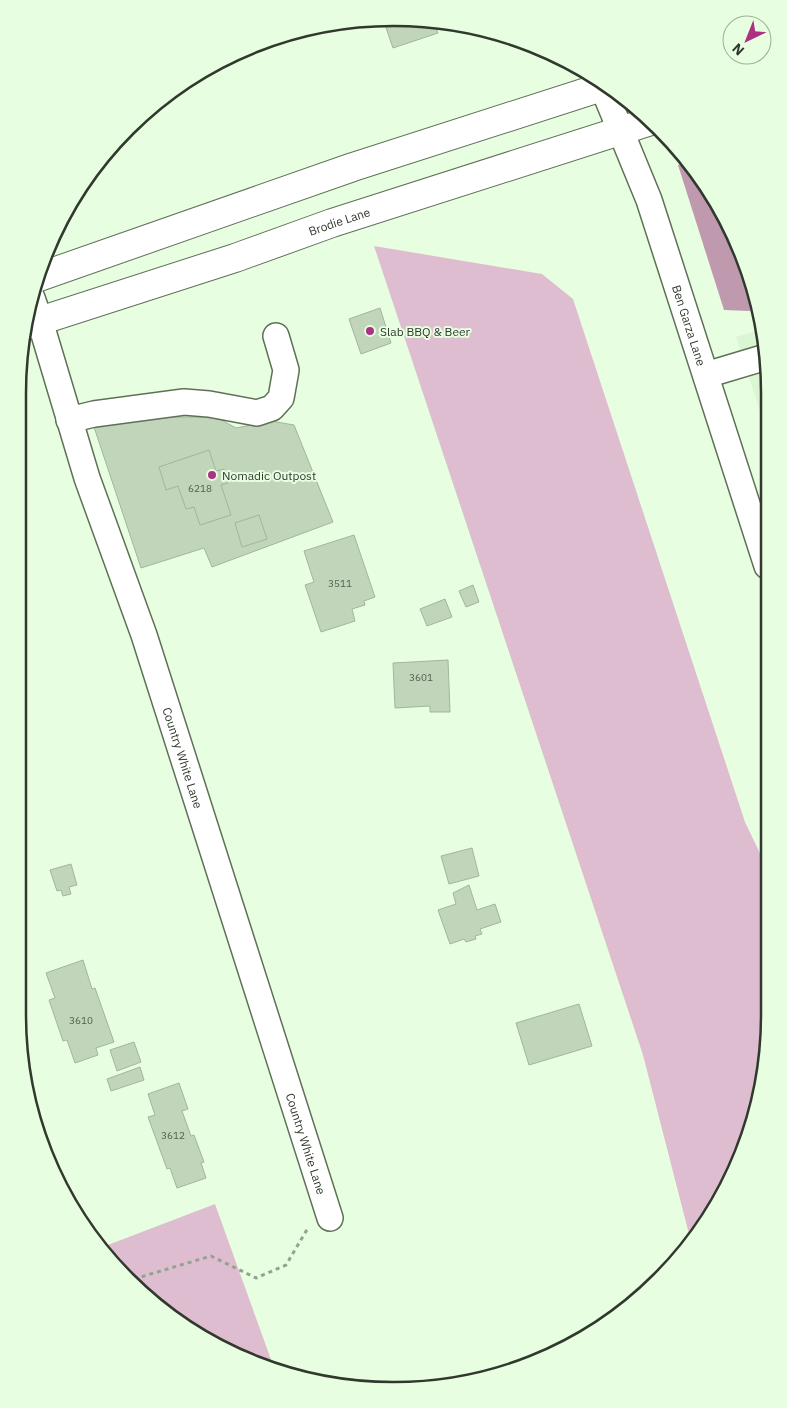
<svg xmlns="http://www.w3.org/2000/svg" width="787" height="1408" font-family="'IBM Plex Sans',sans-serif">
<rect width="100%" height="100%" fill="#e8fee1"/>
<path fill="#dbf6d2" d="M 763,329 L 766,345 L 767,433 L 736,337 Z"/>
<g fill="#dfbdd0">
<path d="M 374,246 L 542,274 L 573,299 L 745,822 L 768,870 L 769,1039 L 750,1135 L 719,1203 L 690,1238 L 643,1055 Z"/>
<path d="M 215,1204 L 274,1368 L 184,1327 L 100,1248 Z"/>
</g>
<path fill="#bf9aaf" d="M 688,163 L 706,185 L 749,272 L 758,309 L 749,311 L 724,310 L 678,165 Z"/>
<g fill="#c0d5b9" stroke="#a1b69a">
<path d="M 383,19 L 433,20 L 438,33 L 393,48 Z"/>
<path d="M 380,308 L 391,343 L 361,354 L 349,319 Z"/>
<path d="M 164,417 L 216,417 L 236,428 L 271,421 L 294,425 L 333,522 L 212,567 L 204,548 L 141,568 L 93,424 Z"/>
<path d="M 209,450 L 216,471 L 224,469 L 228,483 L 221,485 L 231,515 L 200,525 L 194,507 L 186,509 L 178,486 L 166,490 L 159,467 Z"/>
<path d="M 259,515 L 267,539 L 242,547 L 235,523 Z"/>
<path d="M 354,535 L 375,597 L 364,601 L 365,605 L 352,609 L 355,621 L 321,632 L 305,585 L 314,582 L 304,551 Z"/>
<path d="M 473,585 L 479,602 L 466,607 L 459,591 Z"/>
<path d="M 445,599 L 452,617 L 427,626 L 420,609 Z"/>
<path d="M 448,660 L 450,712 L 430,712 L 430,706 L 395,708 L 393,663 Z"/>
<path d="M 472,848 L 479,876 L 449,884 L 441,856 Z"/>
<path d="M 71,864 L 77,885 L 69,887 L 71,894 L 63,896 L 61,890 L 57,891 L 50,870 Z"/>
<path d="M 469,885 L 477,910 L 495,904 L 501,922 L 480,929 L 482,934 L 475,936 L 476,939 L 466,942 L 464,939 L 450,944 L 438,910 L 456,904 L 453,893 Z"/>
<path d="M 83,960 L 92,989 L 95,988 L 114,1042 L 96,1048 L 98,1055 L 75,1063 L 67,1040 L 63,1041 L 49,1000 L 55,998 L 46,973 Z"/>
<path d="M 579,1004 L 592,1046 L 529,1065 L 516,1023 Z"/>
<path d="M 134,1042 L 141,1062 L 117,1071 L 110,1050 Z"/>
<path d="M 140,1067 L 144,1080 L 111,1091 L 107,1079 Z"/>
<path d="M 179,1083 L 188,1109 L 182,1111 L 191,1136 L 194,1135 L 204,1162 L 201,1163 L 206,1178 L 177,1188 L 170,1168 L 167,1169 L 148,1117 L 155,1115 L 148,1094 Z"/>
</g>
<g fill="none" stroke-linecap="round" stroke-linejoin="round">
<defs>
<g id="minor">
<path id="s1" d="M 601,83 L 649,200 L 767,566"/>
<path id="s2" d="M 32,298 L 40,321 L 87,478 L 144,635 L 330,1218"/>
<path d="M 706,375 L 766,357"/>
<path d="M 69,420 L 94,414 L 184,402 L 209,404 L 257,413 L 272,408 L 281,398 L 286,370 L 276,336"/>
</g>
<g id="major">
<path d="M 36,278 L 353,167 L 605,86"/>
<path id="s3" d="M 27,325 L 235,258 L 332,223 L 651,121"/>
</g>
</defs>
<use href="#minor" stroke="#5e7157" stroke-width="28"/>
<use href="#major" stroke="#5e7157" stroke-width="30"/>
<path stroke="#94a38f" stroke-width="3" stroke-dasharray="4 4" stroke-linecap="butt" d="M 134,1279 L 211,1256 L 256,1278 L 286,1265 L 308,1228"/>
<use href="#minor" stroke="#fff" stroke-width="25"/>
<use href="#major" stroke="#fff" stroke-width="28"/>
</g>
<g fill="#ac3183" stroke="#e8fee1" stroke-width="2">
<circle cx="370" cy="331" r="5"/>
<circle cx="212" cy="475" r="5"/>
</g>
<g text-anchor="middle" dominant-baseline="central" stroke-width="4" stroke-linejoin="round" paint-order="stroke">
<g font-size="10" fill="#556051">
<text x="200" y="488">6218</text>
<text x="340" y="583">3511</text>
<text x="421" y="677">3601</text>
<text x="81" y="1020">3610</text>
<text x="173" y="1135">3612</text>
</g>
<g font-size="12" fill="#31392e" stroke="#e8fee1">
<text stroke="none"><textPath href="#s3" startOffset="329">Brodie Lane</textPath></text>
<text stroke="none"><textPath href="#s1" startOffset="258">Ben Garza Lane</textPath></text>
<text stroke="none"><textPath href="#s2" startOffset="484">Country White Lane</textPath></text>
<text stroke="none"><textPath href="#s2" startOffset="889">Country White Lane</textPath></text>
</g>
<g font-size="12" fill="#31392e" stroke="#e8fee1" text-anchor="start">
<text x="380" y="331">Slab BBQ &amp; Beer</text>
<text x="222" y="475">Nomadic Outpost</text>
</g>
</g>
<path d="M0 0H787V1408H0ZM393 26H394A367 367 0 0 1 761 393V1015A367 367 0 0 1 394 1382H393A367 367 0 0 1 26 1015V393A367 367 0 0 1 393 26Z" fill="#e8fee1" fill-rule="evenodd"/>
<path fill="none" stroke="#31392e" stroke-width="2.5" d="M393 26H394A367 367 0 0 1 761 393V1015A367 367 0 0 1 394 1382H393A367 367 0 0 1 26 1015V393A367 367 0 0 1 393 26Z"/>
<g transform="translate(747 40) rotate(223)"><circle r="24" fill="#e8fee1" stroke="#9faf99"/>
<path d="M0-4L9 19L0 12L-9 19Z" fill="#ac3183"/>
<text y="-8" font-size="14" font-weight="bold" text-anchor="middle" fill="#31392e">N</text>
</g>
</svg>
